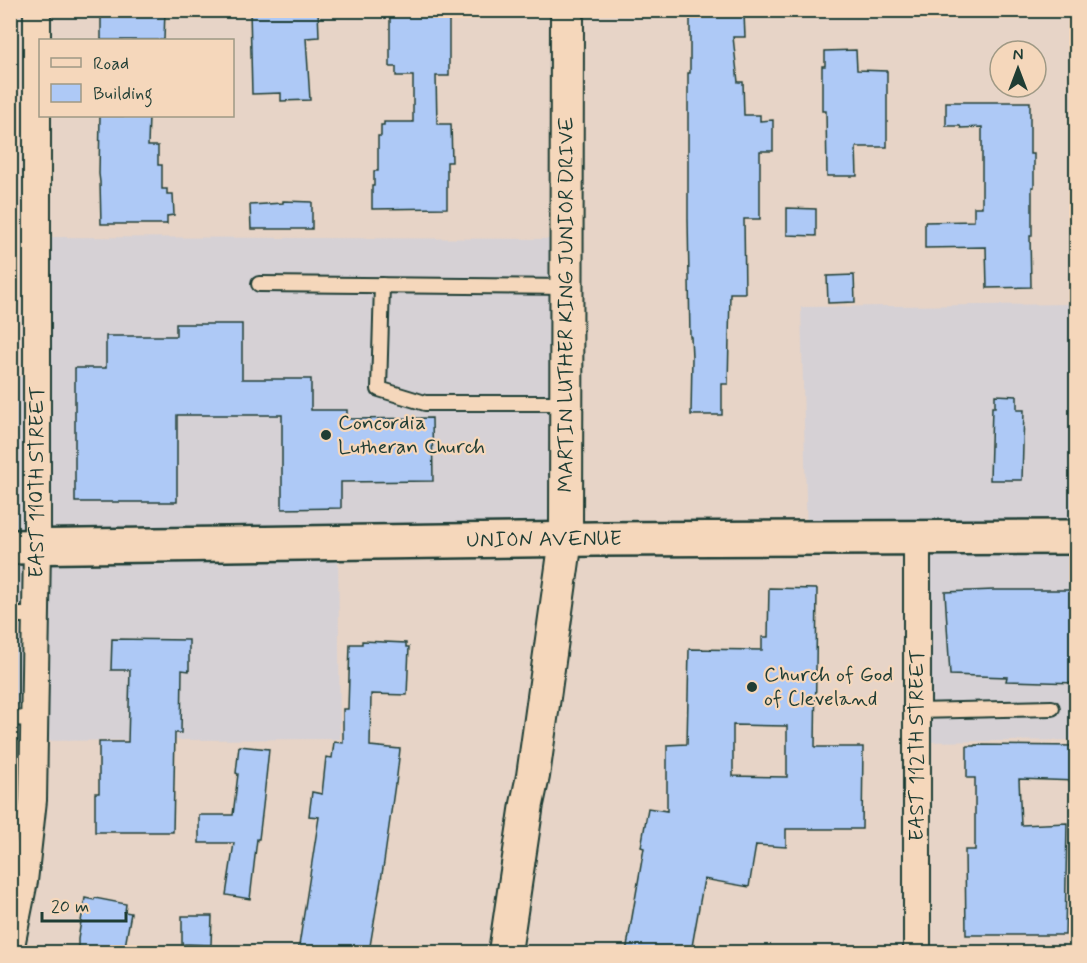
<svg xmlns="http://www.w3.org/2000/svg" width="1087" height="963" font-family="Mynerve,sans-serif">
<rect width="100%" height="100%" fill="#e7d4c7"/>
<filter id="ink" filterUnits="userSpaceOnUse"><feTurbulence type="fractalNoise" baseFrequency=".0167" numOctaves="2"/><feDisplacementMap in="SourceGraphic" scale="12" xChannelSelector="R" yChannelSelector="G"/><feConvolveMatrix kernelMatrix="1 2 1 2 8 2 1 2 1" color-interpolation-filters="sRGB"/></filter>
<g filter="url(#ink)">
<g fill="#d6d1d5">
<path d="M 37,237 L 567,239 L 566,539 L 338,543 L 340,739 L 11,741 L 10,377 L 36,377 Z"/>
<path d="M 1076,304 L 1076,740 L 917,742 L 917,538 L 807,538 L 801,307 Z"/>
</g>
<g fill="#aec9f6" stroke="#1f3d34" stroke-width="1.5" fill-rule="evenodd">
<path d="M 101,10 L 165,10 L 164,40 L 101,40 Z"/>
<path d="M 250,10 L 318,10 L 319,37 L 306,38 L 310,100 L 281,101 L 281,93 L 252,94 Z"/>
<path d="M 390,10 L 449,10 L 449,76 L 436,76 L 437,124 L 451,124 L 452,162 L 447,162 L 447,208 L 372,209 L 372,186 L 374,186 L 374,171 L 378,171 L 378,136 L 381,136 L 381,125 L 384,125 L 384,122 L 413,122 L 413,76 L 396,76 L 396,67 L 390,67 Z"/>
<path d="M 690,10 L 735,10 L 735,14 L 744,14 L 745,37 L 733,37 L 738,82 L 743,82 L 744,115 L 760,115 L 760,121 L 773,120 L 773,151 L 760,151 L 760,219 L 744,219 L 745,293 L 730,293 L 728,384 L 722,384 L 722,415 L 691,415 L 692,357 L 691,337 L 690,337 L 688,219 L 688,73 L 690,73 Z"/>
<path d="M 856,50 L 857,70 L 887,71 L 887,147 L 856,147 L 857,176 L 827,176 L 826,111 L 822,111 L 822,66 L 825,66 L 825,51 Z"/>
<path d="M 946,102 L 1030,102 L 1030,154 L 1034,154 L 1034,187 L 1032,187 L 1032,236 L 1030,236 L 1031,287 L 987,288 L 986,247 L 925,248 L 925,222 L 974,221 L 974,207 L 982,207 L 982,127 L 961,128 L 960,126 L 946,126 Z"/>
<path d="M 100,116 L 149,116 L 148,146 L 158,146 L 158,165 L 162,165 L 162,189 L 167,189 L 167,194 L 173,194 L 174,215 L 167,216 L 167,224 L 101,224 L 100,182 L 99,174 Z"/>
<path d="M 283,201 L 312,202 L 312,229 L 251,229 L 250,205 L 283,203 Z"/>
<path d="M 787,208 L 816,209 L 816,236 L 787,235 Z"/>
<path d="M 854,275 L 855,302 L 828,303 L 827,276 Z"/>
<path d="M 176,324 L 242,324 L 242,379 L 311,379 L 311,410 L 347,410 L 347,419 L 432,418 L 433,481 L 341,482 L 341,508 L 282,509 L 282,415 L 177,415 L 177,502 L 75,502 L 75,368 L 106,368 L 106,336 L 176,336 Z"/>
<path d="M 995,395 L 1017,396 L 1017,410 L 1024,410 L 1022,480 L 990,480 L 992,407 L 995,407 Z"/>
<path d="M 769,588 L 817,589 L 815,747 L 863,747 L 862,829 L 786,829 L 786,847 L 756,845 L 749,887 L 704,879 L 691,952 L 626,952 L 644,848 L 641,847 L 648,808 L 667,811 L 667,745 L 687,744 L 689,649 L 762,650 L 762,637 L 768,637 ZM 733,725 L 787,726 L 787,777 L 733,776 Z"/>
<path d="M 994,590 L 1077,590 L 1077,683 L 1006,681 L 1007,677 L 950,675 L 945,592 Z"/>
<path d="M 112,639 L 189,640 L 189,671 L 182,670 L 181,733 L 175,733 L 173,832 L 95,832 L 95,793 L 99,793 L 99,742 L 128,742 L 130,670 L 111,670 Z"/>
<path d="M 362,641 L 406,643 L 406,647 L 409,647 L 407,695 L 371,694 L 370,746 L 400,749 L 396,784 L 395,784 L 384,862 L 369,952 L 298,952 L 319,817 L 309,816 L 312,792 L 322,794 L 326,757 L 332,758 L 334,742 L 343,743 L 343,709 L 348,709 L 350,644 L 362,644 Z"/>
<path d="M 975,745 L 1077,746 L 1077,781 L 1019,779 L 1021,825 L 1067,823 L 1065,935 L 966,935 L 965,850 L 975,850 L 975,778 L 967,778 L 967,746 L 975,746 Z"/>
<path d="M 239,746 L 269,749 L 263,806 L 259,839 L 257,839 L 250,899 L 226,895 L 234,843 L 199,843 L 199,815 L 233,815 L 238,774 L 236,773 Z"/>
<path d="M 85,898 L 94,900 L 95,898 L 126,904 L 125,912 L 131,913 L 124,952 L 78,952 L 78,939 Z"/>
<path d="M 182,916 L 212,916 L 211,945 L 182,944 Z"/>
</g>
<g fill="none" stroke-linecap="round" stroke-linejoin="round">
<defs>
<g id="service">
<path d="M 259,284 L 566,287"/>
<path d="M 382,285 L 379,389 L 425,403 L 566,403"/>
<path d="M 10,615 L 36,615"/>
<path d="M 917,711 L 1052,708"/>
<path d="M 10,718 L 34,719"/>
</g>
<g id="minor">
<path d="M 917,538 L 917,952"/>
<path id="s1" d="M 10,951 L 24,881 L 33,800 L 37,547 L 37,10"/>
</g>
<g id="tertiary">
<path id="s2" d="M 505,952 L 527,804 L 533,776 L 566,539 L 567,10"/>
</g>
<g id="secondary">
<path id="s3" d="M 10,547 L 596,539 L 1076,537"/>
</g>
</defs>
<use href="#service" stroke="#1f3d34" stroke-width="18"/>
<use href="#minor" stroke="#1f3d34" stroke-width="30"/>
<use href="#tertiary" stroke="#1f3d34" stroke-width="36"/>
<use href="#secondary" stroke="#1f3d34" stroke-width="38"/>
<use href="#service" stroke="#f5d7bb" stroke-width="14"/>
<use href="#minor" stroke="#f5d7bb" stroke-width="26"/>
<use href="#tertiary" stroke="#f5d7bb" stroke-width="32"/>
<use href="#secondary" stroke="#f5d7bb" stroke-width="33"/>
</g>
</g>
<g fill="#1f3d34" stroke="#f5d7bb" stroke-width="2">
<circle cx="326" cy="435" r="6"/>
<circle cx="752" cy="687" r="6"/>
</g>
<g text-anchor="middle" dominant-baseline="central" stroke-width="4.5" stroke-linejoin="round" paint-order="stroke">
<g font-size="21" fill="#1f3d34" stroke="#f5d7bb">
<text stroke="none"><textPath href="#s2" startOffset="652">MARTIN LUTHER KING JUNIOR DRIVE</textPath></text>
<text stroke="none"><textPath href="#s1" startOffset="471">EAST 110TH STREET</textPath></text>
<text stroke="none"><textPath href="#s3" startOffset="534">UNION AVENUE</textPath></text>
<text transform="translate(917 745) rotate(-90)">EAST 112TH STREET</text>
</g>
<g font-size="21" fill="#1f3d34" stroke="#f5d7bb" text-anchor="start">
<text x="338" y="423">Concordia<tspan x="338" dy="24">Lutheran Church</tspan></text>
<text x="764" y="675">Church of God<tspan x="764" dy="24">of Cleveland</tspan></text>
</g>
</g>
<rect width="1087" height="963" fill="none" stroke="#f5d7bb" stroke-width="36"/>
<rect x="18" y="18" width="1051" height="927" fill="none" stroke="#1f3d34" stroke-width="2" filter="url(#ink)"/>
<rect x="39" y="39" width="195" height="78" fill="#f5d7bb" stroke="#9f9985" stroke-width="1.5"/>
<rect x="51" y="58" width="30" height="9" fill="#f5d7bb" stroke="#9f9985" stroke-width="1.5"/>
<text x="93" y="69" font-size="18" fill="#1f3d34">Road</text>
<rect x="51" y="84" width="30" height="18" fill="#aec9f6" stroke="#9f9985" stroke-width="1.5"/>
<text x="93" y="99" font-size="18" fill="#1f3d34">Building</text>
<g transform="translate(1018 69)"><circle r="28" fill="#f5d7bb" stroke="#9f9985" stroke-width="1.5"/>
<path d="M0-4.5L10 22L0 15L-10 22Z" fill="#1f3d34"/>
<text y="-9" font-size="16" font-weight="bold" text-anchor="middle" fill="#1f3d34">N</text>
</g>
<path d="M42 912v9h84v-9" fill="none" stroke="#1f3d34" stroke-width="3"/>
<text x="51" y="912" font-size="18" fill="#1f3d34" stroke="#f5d7bb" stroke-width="4.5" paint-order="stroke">20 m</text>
</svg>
